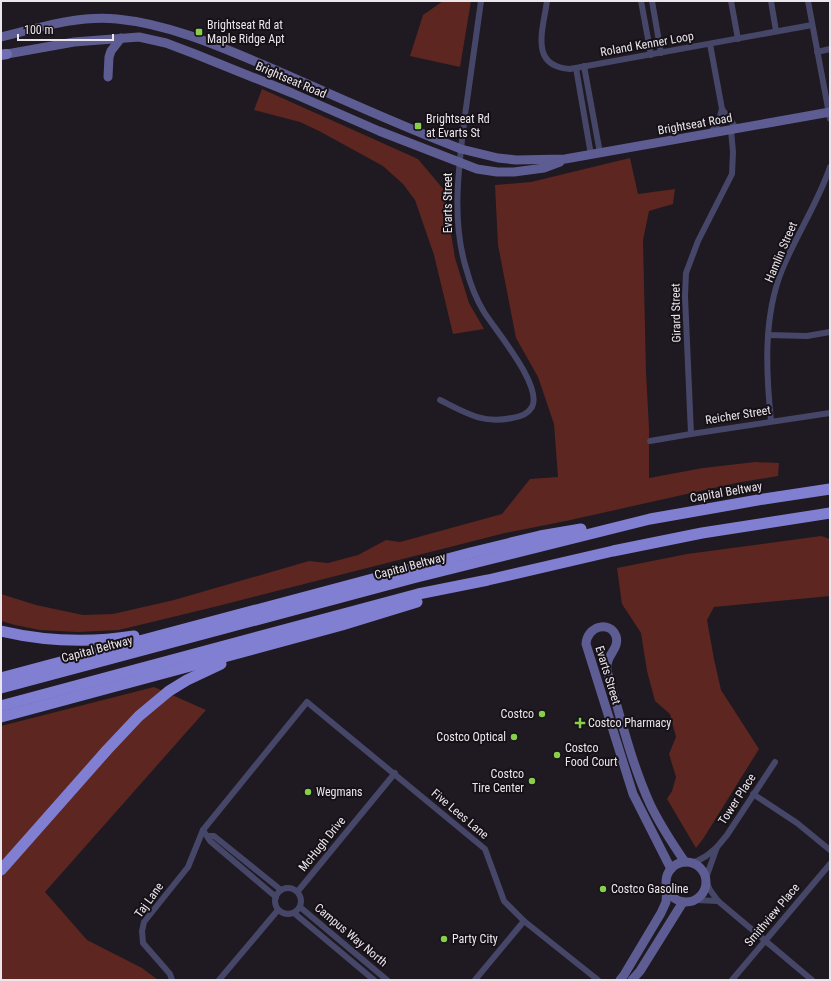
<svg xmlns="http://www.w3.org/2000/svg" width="831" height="981" font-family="'Roboto Condensed',sans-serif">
<rect width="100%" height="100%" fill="#1f1921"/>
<g fill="#5d2620">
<path d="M 443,1 L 471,1 L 460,67 L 410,56 L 423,15 Z"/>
<path d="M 262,89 L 418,159 L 444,190 L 455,258 L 469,303 L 484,329 L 453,334 L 434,255 L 415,200 L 403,184 L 383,166 L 319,131 L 300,122 L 254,110 Z"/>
<path d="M 630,158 L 638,194 L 675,189 L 673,204 L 649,211 L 643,240 L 646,372 L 649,428 L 649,478 L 703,468 L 755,462 L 779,463 L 778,476 L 736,483 L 566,521 L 505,533 L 218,606 L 119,630 L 78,632 L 40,630 L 15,625 L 1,621 L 1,594 L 36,605 L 83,615 L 113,614 L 174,600 L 309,561 L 328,563 L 358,555 L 386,540 L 400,542 L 502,514 L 530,479 L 558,477 L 554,424 L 538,377 L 516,338 L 498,245 L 495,185 L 531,182 Z"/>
<path d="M 821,536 L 830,539 L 830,596 L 714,607 L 707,620 L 714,659 L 721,690 L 759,749 L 703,839 L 696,848 L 667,799 L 672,791 L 676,777 L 669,754 L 676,737 L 670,714 L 655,701 L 647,671 L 641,633 L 622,604 L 617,568 L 687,554 Z"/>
<path d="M 154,687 L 206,710 L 45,892 L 87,940 L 142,968 L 158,980 L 1,980 L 1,726 Z"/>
</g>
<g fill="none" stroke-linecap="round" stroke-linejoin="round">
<g stroke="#464668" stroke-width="6">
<path d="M 547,1 C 543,30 529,66 570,69 L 812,25"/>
<path d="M 641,1 L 651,55"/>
<path d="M 652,1 L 661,53"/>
<path d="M 731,1 L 738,39"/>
<path d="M 771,1 L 776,31"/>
<path d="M 808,1 L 830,119"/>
<path d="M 710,44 L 722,109 L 718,124 L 710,133"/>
<path d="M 817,52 L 830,49"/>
<path d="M 584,66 L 600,153"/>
<path d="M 576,68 L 591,155"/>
<path d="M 722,109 L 737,129"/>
<path d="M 768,335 L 807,336 L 830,332"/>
<path d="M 440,400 C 466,413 482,424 512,418 C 519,417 528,414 532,407 C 543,386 496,331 484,312 C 476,299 470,283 466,268 C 451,219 459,165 465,115 C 470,77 476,39 481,1"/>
<path d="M 771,421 C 766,372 763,317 782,270 C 796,235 818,203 830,167"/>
<path d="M 691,434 L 685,296 L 686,273 L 698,241 L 732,174 L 733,152 L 731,130"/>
<path d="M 650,441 L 691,434 L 830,413"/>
<path d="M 753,794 L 797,823 L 830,850"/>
<path d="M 203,830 L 210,841 L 276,897"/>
<path d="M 208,836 L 214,836 L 281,890"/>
<path d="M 717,847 L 727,835 L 775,762"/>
<path d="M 691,863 C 702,860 708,855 717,847 L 706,878"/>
<path d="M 706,881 L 710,890 L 718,901 L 812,980"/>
<circle cx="288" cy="901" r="13"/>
<path d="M 298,891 L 395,773"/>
<path d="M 695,900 L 718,901"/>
<path d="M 300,907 L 387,980"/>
<path d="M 294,913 L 374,980"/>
<path d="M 172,980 L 170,974 L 143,943 L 142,931 L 144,922 L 188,867 L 203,830 L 307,702 L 485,849 L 504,901 L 524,921 L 598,980"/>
<path d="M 219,980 L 278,910"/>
<path d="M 475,980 L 524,921"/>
<path d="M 732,980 L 830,864"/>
</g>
<g stroke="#5e5d93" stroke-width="9">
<path d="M 1,37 C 38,28 78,15 117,19 C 169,24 219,46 266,66 C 331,94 395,124 461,149 L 498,158 L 516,160 L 565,159 L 830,112"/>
<path d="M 1,54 L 7,54 L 74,42 L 139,37 L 166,43 L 195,54 L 292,93 L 379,131 L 477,169 L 497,172 L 514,172 L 544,168 L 560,162"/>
<path d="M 108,77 L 109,57 L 111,51 L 121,38"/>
<circle cx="686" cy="882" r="20"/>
<path d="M 671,869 L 633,794 L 586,644 C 587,626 610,620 616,636 C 620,650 605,654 607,671 C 620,715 631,762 650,804 C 660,825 672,843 685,862"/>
<path d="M 620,980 L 624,975 L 661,913 L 666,902 L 667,887"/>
<path d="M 632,980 L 640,971 L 683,902"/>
</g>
<path stroke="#716fb4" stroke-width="10" d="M 1,55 L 7,54"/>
<g stroke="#817fd2" stroke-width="11">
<path d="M 1,631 C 44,641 90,643 134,636"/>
<path d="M 1,678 L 470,553 L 540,536 L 581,529"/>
<path d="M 1,688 L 413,578 L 650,519 L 764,499 L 830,489"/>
<path d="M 1,706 L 418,594 L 488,580 L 613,551 L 702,533 L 830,513"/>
<path d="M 1,717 L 342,625 L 417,602"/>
<path d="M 1,870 L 107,750 L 139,716 L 169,691 L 187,680 L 221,664"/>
</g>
</g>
<g fill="#87cf4b" stroke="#161017" stroke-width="1.5">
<rect x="195" y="28" width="8" height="8" rx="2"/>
<rect x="414" y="122" width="8" height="8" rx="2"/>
<circle cx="542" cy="714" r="4"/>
<path d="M578 717h4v4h4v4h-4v4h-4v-4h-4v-4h4z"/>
<circle cx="514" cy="737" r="4"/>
<circle cx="557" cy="755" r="4"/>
<circle cx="532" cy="781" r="4"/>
<circle cx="308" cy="792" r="4"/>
<circle cx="603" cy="889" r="4"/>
<circle cx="444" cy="939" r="4"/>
</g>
<g text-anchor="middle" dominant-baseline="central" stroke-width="4" stroke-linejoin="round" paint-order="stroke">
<g font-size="12" fill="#eae6eb" stroke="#161017" text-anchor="start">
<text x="207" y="25">Brightseat Rd at<tspan x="207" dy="14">Maple Ridge Apt</tspan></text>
<text x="426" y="119">Brightseat Rd<tspan x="426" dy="14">at Evarts St</tspan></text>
<text x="534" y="714" text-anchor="end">Costco</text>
<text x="588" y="723">Costco Pharmacy</text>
<text x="506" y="737" text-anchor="end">Costco Optical</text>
<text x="565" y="748">Costco<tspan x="565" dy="14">Food Court</tspan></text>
<text x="524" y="774" text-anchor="end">Costco<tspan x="524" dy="14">Tire Center</tspan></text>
<text x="316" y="792">Wegmans</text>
<text x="611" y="889">Costco Gasoline</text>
<text x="452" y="939">Party City</text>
</g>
<g font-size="12" fill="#eae6eb" stroke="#161017">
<text transform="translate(647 44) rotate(-10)">Roland Kenner Loop</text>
<text transform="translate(291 80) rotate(23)">Brightseat Road</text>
<text transform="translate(695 124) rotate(-10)">Brightseat Road</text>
<text transform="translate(448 203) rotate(-90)">Evarts Street</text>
<text transform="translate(781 252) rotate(-67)">Hamlin Street</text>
<text transform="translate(676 313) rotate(-91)">Girard Street</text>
<text transform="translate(738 415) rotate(-9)">Reicher Street</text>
<text transform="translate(726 492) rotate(-10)">Capital Beltway</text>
<text transform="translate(410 566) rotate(-15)">Capital Beltway</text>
<text transform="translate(97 649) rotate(-15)">Capital Beltway</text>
<text transform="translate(608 675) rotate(73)">Evarts Street</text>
<text transform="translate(737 799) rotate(-57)">Tower Place</text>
<text transform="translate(460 814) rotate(40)">Five Lees Lane</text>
<text transform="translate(322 844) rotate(-51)">McHugh Drive</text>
<text transform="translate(149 900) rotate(-54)">Taj Lane</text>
<text transform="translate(772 915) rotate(-50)">Smithview Place</text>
<text transform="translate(351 935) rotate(40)">Campus Way North</text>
</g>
</g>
<rect width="831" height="981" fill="none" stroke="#eae6eb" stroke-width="4"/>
<path d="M18 34v6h95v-6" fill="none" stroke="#eae6eb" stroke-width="2"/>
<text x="24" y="34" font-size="12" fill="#eae6eb" stroke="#161017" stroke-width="3" paint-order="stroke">100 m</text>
</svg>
